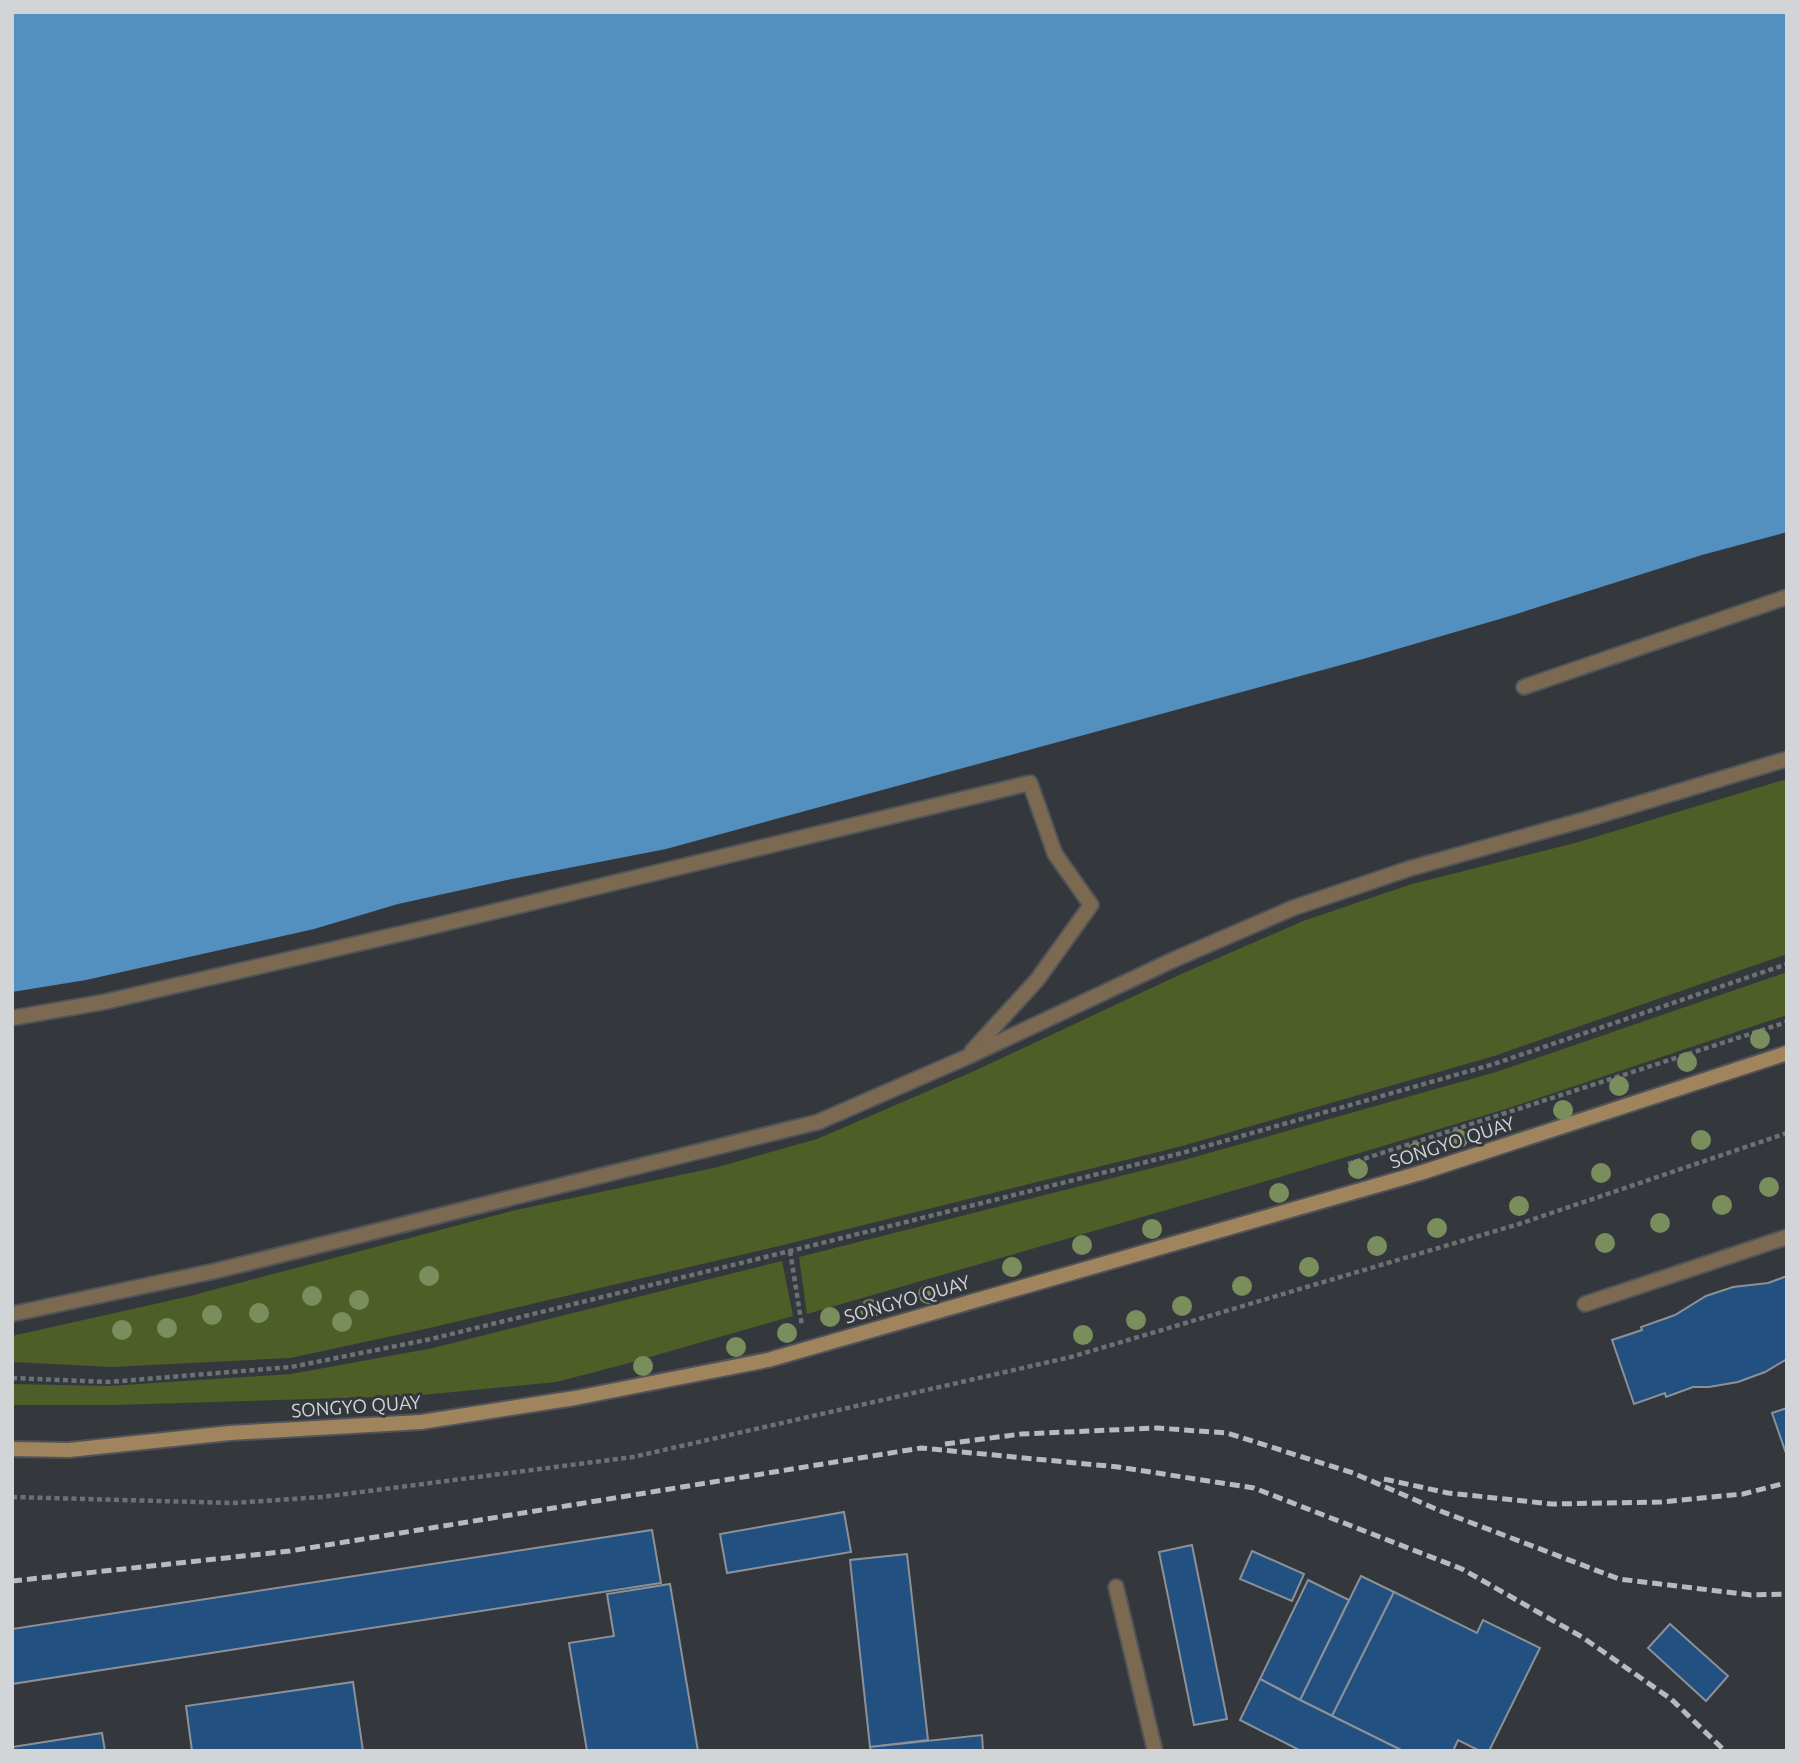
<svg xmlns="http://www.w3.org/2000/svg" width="1799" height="1763" font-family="Ubuntu,sans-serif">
<rect width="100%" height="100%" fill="#34383d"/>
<g fill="#4d5e26">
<path d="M 1787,779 L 1787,954 L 1494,1056 L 1182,1146 L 779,1246 L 425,1329 L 290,1358 L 112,1367 L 12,1362 L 12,1336 L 186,1297 L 516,1210 L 718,1167 L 817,1139 L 972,1072 L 1177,976 L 1303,921 L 1412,884 L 1575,843 Z"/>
<path d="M 1787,972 L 1787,1015 L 1509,1108 L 1270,1180 L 807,1314 L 799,1257 L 1184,1160 L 1496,1072 Z"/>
<path d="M 782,1261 L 793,1316 L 622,1365 L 556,1382 L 412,1396 L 113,1405 L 12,1405 L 12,1384 L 109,1386 L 291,1374 L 433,1348 Z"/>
</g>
<path fill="#5490bf" d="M 12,12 L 1787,12 L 1787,532 L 1702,555 L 1510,616 L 1363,659 L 666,849 L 507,880 L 398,904 L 314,929 L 86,980 L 12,992 Z"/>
<g fill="#225080" stroke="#8c9197" stroke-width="2">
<path d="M 1787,1276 L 1787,1359 L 1765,1372 L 1738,1382 L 1709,1387 L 1693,1387 L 1666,1397 L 1665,1393 L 1634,1404 L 1612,1340 L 1642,1330 L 1641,1327 L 1675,1315 L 1706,1296 L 1733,1287 L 1768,1283 Z"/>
<path d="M 1787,1408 L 1787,1456 L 1772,1413 Z"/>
<path d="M 844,1512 L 851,1552 L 727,1573 L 720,1534 Z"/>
<path d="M 652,1530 L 661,1583 L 12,1684 L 12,1629 Z"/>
<path d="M 1192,1545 L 1227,1719 L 1194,1725 L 1159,1552 Z"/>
<path d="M 1252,1551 L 1304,1574 L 1292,1601 L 1240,1579 Z"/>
<path d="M 907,1554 L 928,1740 L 870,1747 L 850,1560 Z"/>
<path d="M 1361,1576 L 1394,1592 L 1332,1716 L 1300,1700 Z"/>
<path d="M 1308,1580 L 1349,1600 L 1300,1700 L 1260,1679 Z"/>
<path d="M 670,1584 L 698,1751 L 587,1751 L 569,1643 L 614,1636 L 607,1594 Z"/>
<path d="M 1394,1592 L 1477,1633 L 1483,1620 L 1540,1648 L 1489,1751 L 1480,1751 L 1458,1740 L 1453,1751 L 1403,1751 L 1332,1716 Z"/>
<path d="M 1670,1624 L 1728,1676 L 1706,1701 L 1648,1648 Z"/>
<path d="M 1260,1679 L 1300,1700 L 1403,1751 L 1301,1751 L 1240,1720 Z"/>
<path d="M 353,1682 L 363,1751 L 192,1751 L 186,1706 Z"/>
<path d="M 102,1733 L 105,1751 L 12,1751 L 12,1747 Z"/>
<path d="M 982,1735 L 983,1751 L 871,1751 L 870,1747 Z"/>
</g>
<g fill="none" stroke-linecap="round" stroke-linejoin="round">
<defs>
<g id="service">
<path d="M 1524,687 L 1787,597"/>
<path d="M 12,1018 L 104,1002 L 417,930 L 1030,783 L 1055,854 L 1091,905 L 1037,980 L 972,1051"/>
<path d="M 1585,1304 L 1787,1237"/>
<path d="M 12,1314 L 215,1271 L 818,1122 L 967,1057 L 1173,960 L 1293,908 L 1408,869 L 1594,817 L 1787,759"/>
<path d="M 1116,1587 L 1155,1751"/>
</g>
<path id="secondary" d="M 12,1449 L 69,1450 L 230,1433 L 421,1422 L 575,1398 L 768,1360 L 1420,1173 L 1787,1053"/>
</defs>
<use href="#service" stroke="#505459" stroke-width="18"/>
<use href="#secondary" stroke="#505459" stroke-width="18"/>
<g stroke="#6d7175" stroke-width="4.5" stroke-dasharray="5 3.5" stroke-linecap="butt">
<path d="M 1348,1164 L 1787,1022"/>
<path d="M 790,1251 L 802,1326"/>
<path d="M 12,1378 L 109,1382 L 291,1367 L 431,1339 L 790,1251 L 1182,1153 L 1494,1064 L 1787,964"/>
<path d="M 12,1497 L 233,1503 L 322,1497 L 633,1457 L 1071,1357 L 1519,1224 L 1787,1133"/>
</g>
<use href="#service" stroke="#7b6951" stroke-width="14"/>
<use href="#secondary" stroke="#a0845d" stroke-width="14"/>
<g stroke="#b7babe" stroke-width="5" stroke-dasharray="10 5" stroke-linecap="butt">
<path d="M 945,1444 L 1021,1434 L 1157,1428 L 1227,1433 L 1353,1473 L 1443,1512 L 1619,1579 L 1751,1595 L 1787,1594"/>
<path d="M 1384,1479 L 1448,1493 L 1552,1504 L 1661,1502 L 1743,1494 L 1782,1484"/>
<path d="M 12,1581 L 290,1551 L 921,1448 L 1118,1467 L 1254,1488 L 1462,1569 L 1582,1637 L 1671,1699 L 1725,1751"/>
</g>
</g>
<g fill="#7a8d5c">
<circle cx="1760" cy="1039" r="10"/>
<circle cx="1687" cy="1062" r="10"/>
<circle cx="1619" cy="1086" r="10"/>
<circle cx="1563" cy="1110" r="10"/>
<circle cx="1458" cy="1139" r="10"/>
<circle cx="1701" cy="1140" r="10"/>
<circle cx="1417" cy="1152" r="10"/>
<circle cx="1358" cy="1169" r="10"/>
<circle cx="1601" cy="1173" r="10"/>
<circle cx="1769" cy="1187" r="10"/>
<circle cx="1279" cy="1193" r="10"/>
<circle cx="1722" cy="1205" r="10"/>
<circle cx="1519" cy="1206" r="10"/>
<circle cx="1660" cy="1223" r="10"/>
<circle cx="1437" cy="1228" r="10"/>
<circle cx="1152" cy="1229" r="10"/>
<circle cx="1605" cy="1243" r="10"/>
<circle cx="1082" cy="1245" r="10"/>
<circle cx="1377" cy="1246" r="10"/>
<circle cx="1012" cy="1267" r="10"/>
<circle cx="1309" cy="1267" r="10"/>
<circle cx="429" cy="1276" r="10"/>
<circle cx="1242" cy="1286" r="10"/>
<circle cx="928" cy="1294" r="10"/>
<circle cx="312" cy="1296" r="10"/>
<circle cx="359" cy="1300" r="10"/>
<circle cx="1182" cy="1306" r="10"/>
<circle cx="870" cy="1309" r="10"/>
<circle cx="259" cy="1313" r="10"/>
<circle cx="212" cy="1315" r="10"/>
<circle cx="830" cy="1317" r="10"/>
<circle cx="1136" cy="1320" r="10"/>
<circle cx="342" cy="1322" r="10"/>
<circle cx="167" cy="1328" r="10"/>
<circle cx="122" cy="1330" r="10"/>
<circle cx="787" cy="1333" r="10"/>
<circle cx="1083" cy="1335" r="10"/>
<circle cx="736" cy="1347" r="10"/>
<circle cx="643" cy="1366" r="10"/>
</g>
<g text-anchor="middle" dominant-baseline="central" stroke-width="6" stroke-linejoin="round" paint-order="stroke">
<g font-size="19" fill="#d2d5d8" stroke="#34383d">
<text transform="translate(1452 1142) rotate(-18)">SONGYO QUAY</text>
<text transform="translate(907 1299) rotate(-16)">SONGYO QUAY</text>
<text transform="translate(356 1406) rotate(-4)">SONGYO QUAY</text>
</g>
</g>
<rect width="1799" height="1763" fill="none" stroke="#d2d5d8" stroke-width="28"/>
</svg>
